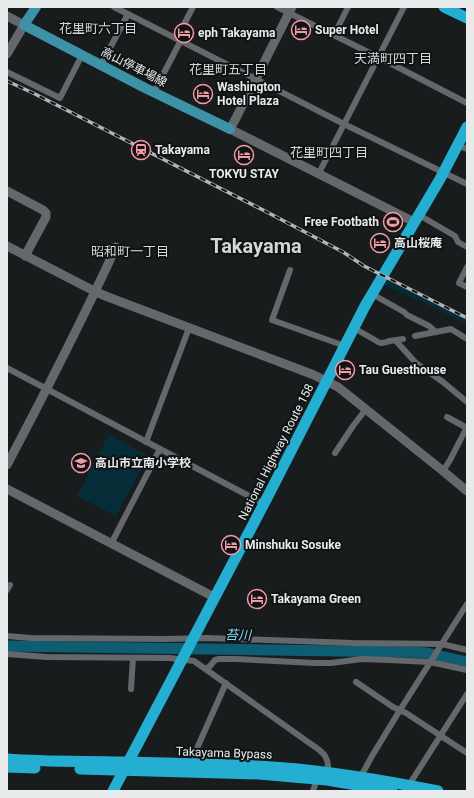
<svg xmlns="http://www.w3.org/2000/svg" width="474" height="798" font-family="Roboto,'Noto Sans JP',sans-serif">
<rect width="100%" height="100%" fill="#181c1d"/>
<g fill="#042d38">
<path d="M 387,280 L 467,320 L 467,324 L 421,301 L 412,298 L 384,285 Z"/>
<path d="M 109,434 L 146,455 L 147,458 L 116,516 L 77,496 Z"/>
</g>
<g fill="none" stroke-linecap="round" stroke-linejoin="round">
<path stroke="#0e5e73" stroke-width="11" d="M 7,646 L 408,652 L 427,653 L 467,662"/>
<g stroke="#64686a" stroke-width="6">
<path d="M 114,7 L 344,124 L 467,184"/>
<path d="M 277,7 L 378,57 L 467,103"/>
<path d="M 334,35 L 348,7"/>
<path d="M 177,38 L 193,7"/>
<path d="M 101,65 L 128,14"/>
<path d="M 7,72 L 60,98 L 82,55"/>
<path d="M 154,92 L 181,40"/>
<path d="M 458,145 L 467,149"/>
<path d="M 319,173 L 404,7"/>
<path d="M 419,215 L 455,236 L 458,242 L 467,247"/>
<path d="M 467,267 L 459,283 L 467,287"/>
<path d="M 290,270 L 272,320 L 345,346"/>
<path d="M 372,294 L 404,312 L 407,315 L 429,326 L 436,332"/>
<path d="M 354,328 L 380,343 C 384,343 386,342 390,341 C 394,340 398,340 403,339"/>
<path d="M 415,336 L 451,329 L 467,339"/>
<path d="M 396,341 L 416,363 L 443,382 L 467,402"/>
<path d="M 7,368 L 264,504"/>
<path d="M 447,417 L 467,428"/>
<path d="M 146,442 L 189,328"/>
<path d="M 335,453 L 353,426 L 366,409"/>
<path d="M 443,471 L 450,460 L 467,427"/>
<path d="M 111,544 L 160,449"/>
<path d="M 7,590 L 10,585"/>
<path d="M 7,636 L 31,638 L 166,639 L 207,638 L 353,643 L 442,644 L 467,650"/>
<path d="M 7,654 L 47,657 L 170,658 L 194,661 L 308,742 C 322,752 329,754 328,772"/>
<path d="M 206,669 L 210,666 L 215,660 L 219,659 L 236,659 L 315,663 L 331,663 L 362,659 L 389,660 L 430,662 L 467,670"/>
<path d="M 356,682 L 393,707 L 406,713 L 467,753"/>
<path d="M 131,689 L 133,658"/>
<path d="M 195,764 L 195,755 L 198,746 L 226,683"/>
<path d="M 360,778 L 372,756 L 400,710 L 467,604"/>
<path d="M 409,785 L 467,694"/>
<path d="M 313,791 L 317,779"/>
</g>
<g stroke="#64686a" stroke-width="9">
<path d="M 292,7 L 235,120 L 230,129 L 414,222"/>
<path d="M 7,16 L 24,25 L 7,54"/>
<path d="M 7,191 L 43,210 L 46,213 L 46,217 L 25,256"/>
<path d="M 7,246 L 96,292 L 108,297 L 314,375 L 338,387 L 443,471 L 467,491"/>
<path d="M 7,465 C 45,393 82,321 116,247"/>
<path d="M 7,489 L 214,597"/>
</g>
<path stroke="#3d92a8" stroke-width="10" d="M 36,7 L 24,25 L 145,88 L 230,129"/>
<g stroke="#23aed2" stroke-width="11">
<path d="M 444,7 L 467,18"/>
<path d="M 7,759 C 45,762 84,761 122,762 C 167,763 213,764 258,766 C 318,769 378,779 438,791"/>
<path d="M 7,767 L 35,768"/>
<path d="M 80,769 L 259,774 L 327,780 L 392,791"/>
<path d="M 113,791 L 268,496 L 365,306 L 440,179 L 467,127"/>
</g>
<defs>
<path id="rail" d="M 7,81 L 33,93 L 263,210 L 343,252 L 364,266 L 467,318"/>
</defs>
<use href="#rail" stroke="#b2b4b5" stroke-width="3.5"/>
<use href="#rail" stroke="#0f1314" stroke-width="2" stroke-dasharray="6" stroke-linecap="butt"/>
</g>
<defs>
<symbol id="hotel-ring" viewBox="-11 -11 22 22"><circle r="9.5" fill="#0f1314" stroke="#f49aa6" stroke-width="1.5"/><path d="M-6-4.5h1.5V1H6V5H4.5V3h-9V5H-6ZM-4 0a1.8 1.8 0 1 1 3.6 0ZM.5 0V-2.5h3Q6-2.5 6 0Z" fill="#f49aa6"/></symbol>
<symbol id="station-ring" viewBox="-11 -11 22 22"><circle r="9.5" fill="#0f1314" stroke="#f49aa6" stroke-width="1.5"/><path d="M-3-6H3Q5-6 5-4V2Q5 4 3 4L4.5 6H3L1.5 4h-3L-3 6H-4.5L-3 4Q-5 4-5 2V-4Q-5-6-3-6ZM-3.5-4v3h7v-3ZM-3.5 1v1.5H-2V1ZM2 1v1.5H3.5V1Z" fill="#f49aa6"/></symbol>
<symbol id="stadium-ring" viewBox="-11 -11 22 22"><circle r="9.5" fill="#0f1314" stroke="#f49aa6" stroke-width="1.5"/><path d="M0-5a6.5 5 0 1 0 0 10a6.5 5 0 1 0 0-10ZM-3.5-1.8h7v3.6h-7Z" fill="#f49aa6"/></symbol>
<symbol id="school-ring" viewBox="-11 -11 22 22"><circle r="9.5" fill="#0f1314" stroke="#f49aa6" stroke-width="1.5"/><path d="M0-5L7-2L0 1L-7-2ZM-4 1L0 2.5L4 1V4Q0 6-4 4Z" fill="#f49aa6"/></symbol>
</defs>
<g fill-rule="evenodd">
<use href="#hotel-ring" x="290" y="19" width="22" height="22"/>
<use href="#hotel-ring" x="173" y="22" width="22" height="22"/>
<use href="#hotel-ring" x="192" y="83" width="22" height="22"/>
<use href="#station-ring" x="130" y="139" width="22" height="22"/>
<use href="#hotel-ring" x="233" y="144" width="22" height="22"/>
<use href="#stadium-ring" x="382" y="211" width="22" height="22"/>
<use href="#hotel-ring" x="369" y="232" width="22" height="22"/>
<use href="#hotel-ring" x="334" y="359" width="22" height="22"/>
<use href="#school-ring" x="70" y="452" width="22" height="22"/>
<use href="#hotel-ring" x="220" y="534" width="22" height="22"/>
<use href="#hotel-ring" x="246" y="588" width="22" height="22"/>
</g>
<g text-anchor="middle" dominant-baseline="central" stroke-width="4" stroke-linejoin="round" paint-order="stroke">
<g font-size="12" font-weight="bold" fill="#e8eaeb" stroke="#0f1314" text-anchor="start">
<text x="315" y="30">Super Hotel</text>
<text x="198" y="33">eph Takayama</text>
<text x="217" y="87">Washington<tspan x="217" dy="14">Hotel Plaza</tspan></text>
<text x="155" y="150">Takayama</text>
<text x="244" y="174" text-anchor="middle">TOKYU STAY</text>
<text x="379" y="222" text-anchor="end">Free Footbath</text>
<text x="394" y="243">高山桜庵</text>
<text x="359" y="370">Tau Guesthouse</text>
<text x="95" y="463">高山市立南小学校</text>
<text x="245" y="545">Minshuku Sosuke</text>
<text x="271" y="599">Takayama Green</text>
</g>
<g font-size="12" fill="#e8eaeb" stroke="#0f1314">
<text transform="translate(134 67) rotate(27)">高山停車場線</text>
<text transform="translate(276 452) rotate(-63)">National Highway Route 158</text>
<text transform="translate(224 753) rotate(2)">Takayama Bypass</text>
</g>
<g font-size="13" fill="#d2d7d8" stroke="#0f1314">
<text x="98" y="28">花里町六丁目</text>
<text x="393" y="58">天満町四丁目</text>
<text x="228" y="69">花里町五丁目</text>
<text x="329" y="152">花里町四丁目</text>
<text x="130" y="251">昭和町一丁目</text>
</g>
<g font-size="13" font-style="italic" fill="#7cd7f4" stroke="#0f1314">
<text transform="translate(238 635) rotate(1)">苔川</text>
</g>
<g font-size="20" font-weight="bold" fill="#d2d7d8" stroke="#0f1314">
<text x="256" y="246">Takayama</text>
</g>
</g>
<rect width="474" height="798" fill="none" stroke="#e8eaeb" stroke-width="16"/>
</svg>
